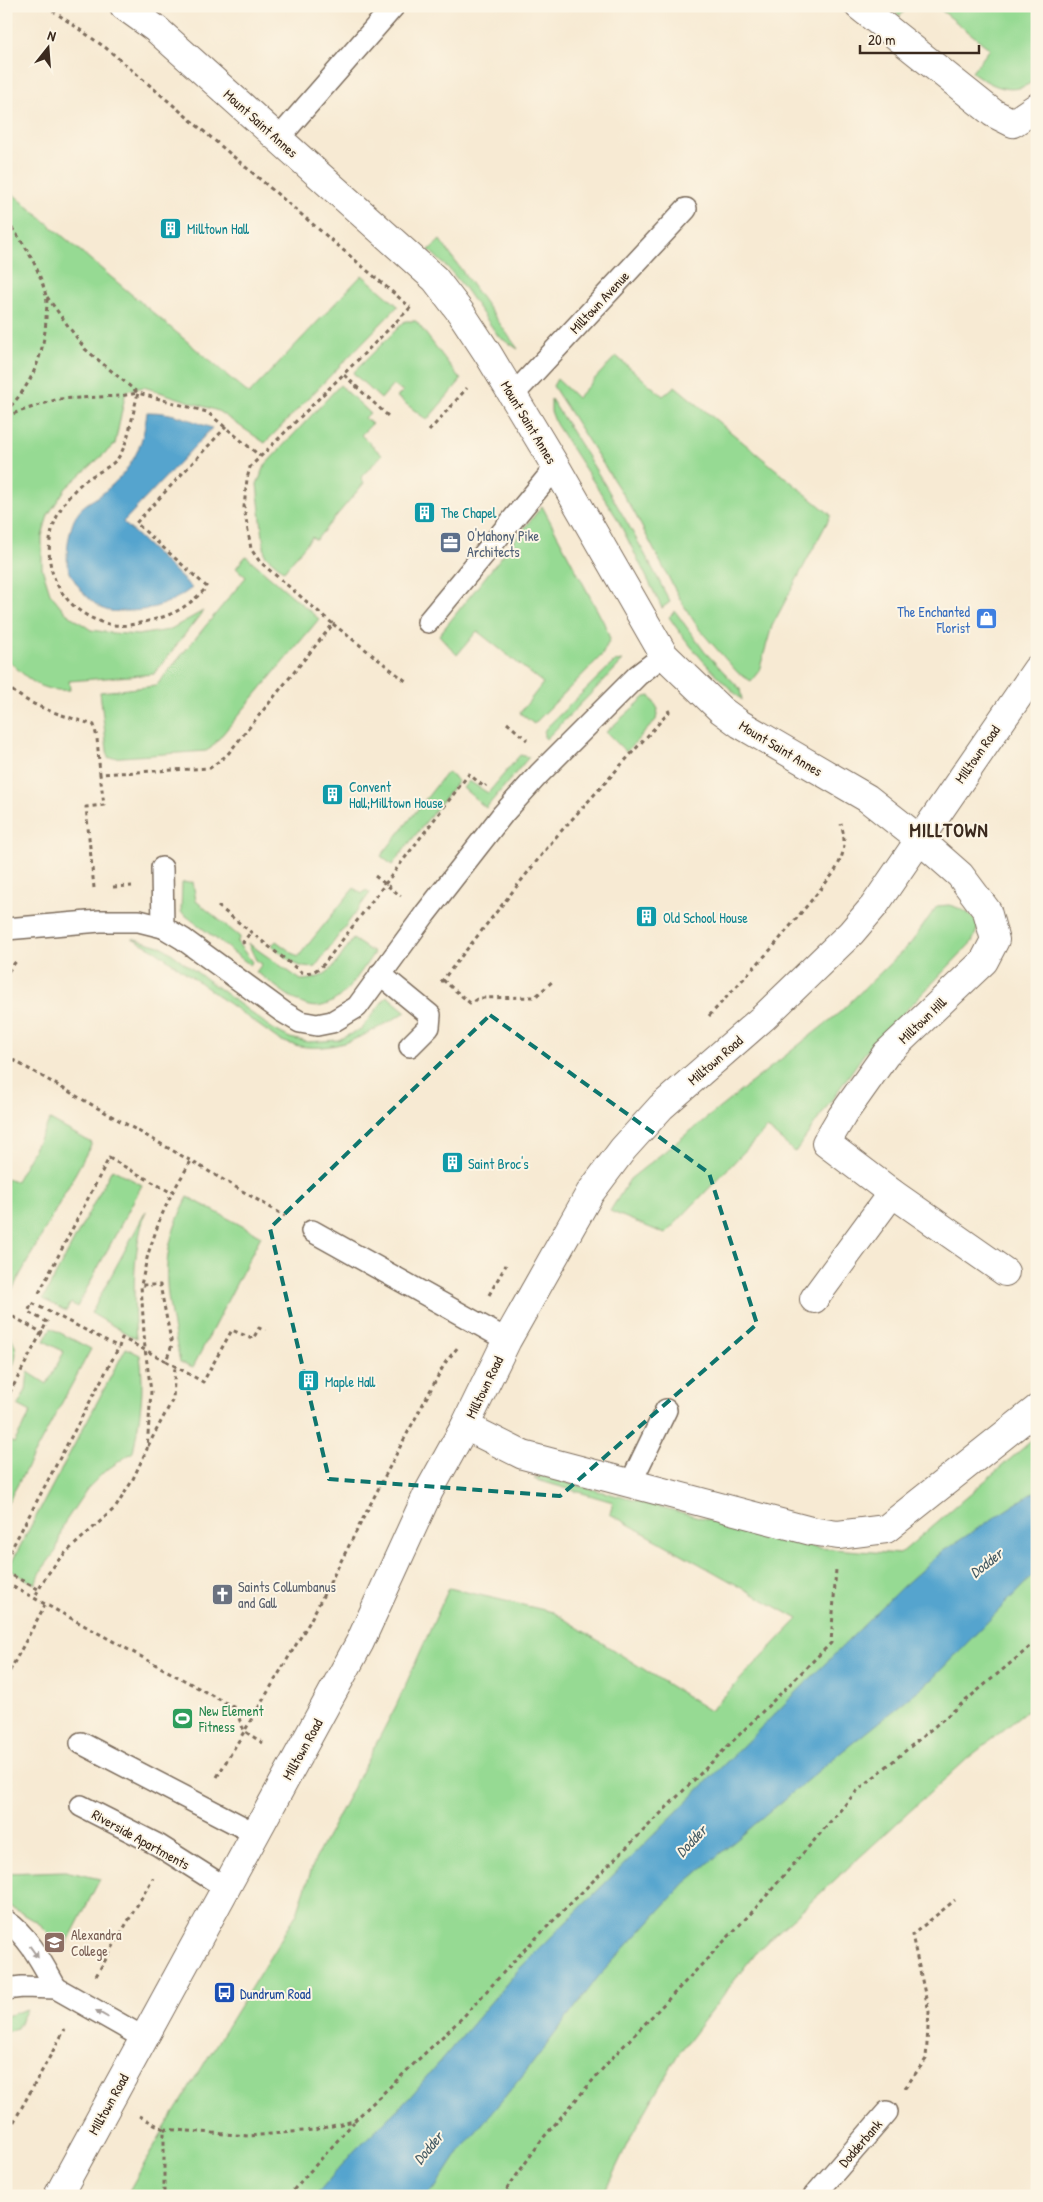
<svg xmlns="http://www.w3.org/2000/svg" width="1043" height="2202" font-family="'Patrick Hand',sans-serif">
<rect width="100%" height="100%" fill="#fcf5e5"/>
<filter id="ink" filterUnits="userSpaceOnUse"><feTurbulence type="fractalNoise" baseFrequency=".02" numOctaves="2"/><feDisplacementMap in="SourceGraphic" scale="10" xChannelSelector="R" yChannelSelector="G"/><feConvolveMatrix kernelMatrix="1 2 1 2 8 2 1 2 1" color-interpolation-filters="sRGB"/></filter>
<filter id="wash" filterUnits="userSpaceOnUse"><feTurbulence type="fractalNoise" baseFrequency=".0096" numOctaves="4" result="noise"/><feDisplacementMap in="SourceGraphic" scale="20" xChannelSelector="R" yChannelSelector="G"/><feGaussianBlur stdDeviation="1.12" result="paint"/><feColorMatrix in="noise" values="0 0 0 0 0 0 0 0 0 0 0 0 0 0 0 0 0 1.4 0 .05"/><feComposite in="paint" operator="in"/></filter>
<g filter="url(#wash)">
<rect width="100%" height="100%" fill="#f7ead3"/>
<g fill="#96da93" stroke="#688258">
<path d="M 888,6 L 908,6 L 900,16 Z"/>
<path d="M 936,6 L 1037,6 L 1037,78 C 1015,98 993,87 972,72 L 990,49 Z"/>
<path d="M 6,188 L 249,394 L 362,275 L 398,306 L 265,443 L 218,411 L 144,387 L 126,391 L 115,444 L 66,488 L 48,515 L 42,536 L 42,568 L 50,593 L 66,613 L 91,630 L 113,633 L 138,635 L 169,630 L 203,611 L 154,674 L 69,681 L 70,690 C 37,692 30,679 6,659 Z"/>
<path d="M 440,240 L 518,349 L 499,337 L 463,286 L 449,269 L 429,250 Z"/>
<path d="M 405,321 L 416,321 L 461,380 L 427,420 L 397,397 L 403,391 L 393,385 L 381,399 L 353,373 Z"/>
<path d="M 616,356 L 663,396 L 675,386 L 831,515 L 772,626 L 759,671 L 751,681 L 738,673 L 699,629 L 681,601 L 634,512 L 553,386 L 557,379 L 577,398 Z"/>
<path d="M 340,385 L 370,413 L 365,418 L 372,424 L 361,435 L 382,455 L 361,477 L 364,483 L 316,540 L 312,537 L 284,571 L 265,555 L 257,484 L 266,464 Z"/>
<path d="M 551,399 C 594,465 634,531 670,602 L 662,608 L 617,518 L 556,424 L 551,411 Z"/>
<path d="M 542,506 L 604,623 L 610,639 L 602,655 L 534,724 L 520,713 L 543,683 L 477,631 L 457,655 L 439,635 Z"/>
<path d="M 246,556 L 319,619 L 211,748 L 206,751 L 108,758 L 100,692 L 156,686 L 246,577 L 236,568 Z"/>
<path d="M 675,611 L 704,651 L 740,689 L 742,700 C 714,674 690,648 669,617 Z"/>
<path d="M 623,661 L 546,739 L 544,737 L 544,732 L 546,728 L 614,662 Z"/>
<path d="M 650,696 L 658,709 L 656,720 L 626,752 L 606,732 L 645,697 Z"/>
<path d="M 520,755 L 529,757 L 486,808 L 463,788 L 469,781 L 488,793 Z"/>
<path d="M 447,772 L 458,781 L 392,865 L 381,856 Z"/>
<path d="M 193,882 L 196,901 L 240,937 L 237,942 L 252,962 L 250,965 L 181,912 L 182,883 Z"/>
<path d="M 354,888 L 362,894 L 366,890 L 370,893 L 315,967 C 297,971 284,955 272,945 L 276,941 L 298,957 Z"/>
<path d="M 949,905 C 963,909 971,913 979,925 L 972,942 L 864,1054 L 795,1152 L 767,1128 L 665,1234 L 610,1211 L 630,1179 L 839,1013 L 911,943 L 937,906 Z"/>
<path d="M 132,938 L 163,947 L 273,1029 L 290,1038 L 308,1042 L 338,1040 L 361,1029 L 387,996 L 406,1012 C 364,1036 328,1060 279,1040 L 156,951 Z"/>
<path d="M 353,939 L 374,953 C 358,975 334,1020 301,1003 C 285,995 271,982 256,972 L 262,964 L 256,960 L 248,943 L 301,980 C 332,979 336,962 353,939 Z"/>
<path d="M 50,1120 L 92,1143 L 6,1301 L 6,1178 L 16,1181 Z"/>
<path d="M 112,1169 L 142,1185 L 77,1307 L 71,1303 L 66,1311 L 43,1299 Z"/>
<path d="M 188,1197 L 261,1236 L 193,1367 L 180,1362 C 168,1296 154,1261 188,1197 Z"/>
<path d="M 146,1211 C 132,1252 133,1296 136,1339 L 91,1313 Z"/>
<path d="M 51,1328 L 91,1349 L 6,1506 L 6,1440 L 14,1443 L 31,1412 L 18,1405 L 26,1390 L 28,1372 L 47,1384 L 64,1352 L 44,1341 Z"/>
<path d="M 6,1329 C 18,1346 19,1356 9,1374 L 6,1372 Z"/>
<path d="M 126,1348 L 140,1355 C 145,1391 140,1417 133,1452 L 105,1471 L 87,1489 L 63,1525 L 56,1551 L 43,1568 L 35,1584 L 8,1569 Z"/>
<path d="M 1037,1436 L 1037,1703 L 967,1759 L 756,1952 L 677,2056 L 629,2140 L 603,2196 L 126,2196 L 164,2129 L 297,1913 L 315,1859 L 396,1706 L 449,1588 L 553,1612 L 710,1711 L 798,1619 L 610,1514 L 613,1502 L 534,1479 L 541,1476 L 819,1548 L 900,1554 Z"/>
<path d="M 65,1871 L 100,1879 L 64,1949 L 37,1922 L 6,1904 L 6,1873 Z"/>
<path d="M 27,2009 L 17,2028 L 6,2032 L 6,2016 Z"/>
</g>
<g fill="#54a4ce" stroke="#486776">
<path d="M 147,412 C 175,412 186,419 212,428 L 123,522 L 192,588 C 174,602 151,611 129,611 C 123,611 116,612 110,611 C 94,609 71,581 68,566 C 65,552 70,522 79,511 C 85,503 96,499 103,493 C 132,469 143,448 147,412 Z"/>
<path d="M 1037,1490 L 1037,1571 L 931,1680 L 829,1762 L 685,1883 L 599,1976 L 532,2064 L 459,2152 L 437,2186 L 425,2196 L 315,2196 L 355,2150 L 410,2097 L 519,1969 L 901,1588 L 943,1551 Z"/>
</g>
</g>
<g filter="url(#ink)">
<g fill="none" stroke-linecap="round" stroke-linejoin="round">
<defs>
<g id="lane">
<path d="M 278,139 L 394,6"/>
<path d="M 513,395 L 686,209"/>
<path d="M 428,622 L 556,467"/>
<path d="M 162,868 L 163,927"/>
<path d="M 6,929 L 100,921 L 139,921 L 163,927 L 183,939 L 283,1012 L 300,1022 L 317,1025 L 332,1022 L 357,1007 L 425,914 L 503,814 L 539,774 L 638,675 L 664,655"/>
<path d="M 380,974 L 430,1015 L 429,1027 L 410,1046"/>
<path d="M 312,1231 L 507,1340"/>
<path d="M 631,1482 L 666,1410"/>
<path d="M 81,1743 L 256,1834"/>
<path d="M 81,1806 L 158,1845 L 226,1888"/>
<path d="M 6,1921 C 29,1936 43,1965 56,1988"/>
<path d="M 6,1989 L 22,1987 L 56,1988 L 144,2038"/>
<path d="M 814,2196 L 887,2112"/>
</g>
<g id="street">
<path d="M 124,6 L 156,29 L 435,279 L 461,313 L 488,354 L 556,467 L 664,655 L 721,710 L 740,724 L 867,798 L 919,839 L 960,875 L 987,911 L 995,940 L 984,961 L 886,1054 L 842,1116 L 826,1143 L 892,1193 L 1005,1272"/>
<path d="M 859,6 L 993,113 L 1013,123 L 1037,107"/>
<path d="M 814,1299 L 892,1193"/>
<path d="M 465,1426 L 523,1455 L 811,1531 L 838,1535 L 886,1529 L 1037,1409"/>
</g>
<path id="secondary" d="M 58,2196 L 360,1642 L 429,1491 L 465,1426 L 507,1340 L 590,1193 L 623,1149 L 661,1107 L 764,1017 L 851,933 L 874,906 L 1037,669"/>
</defs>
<use href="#lane" stroke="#7d6d5d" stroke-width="24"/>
<use href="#street" stroke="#7d6d5d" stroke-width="30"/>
<use href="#secondary" stroke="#7d6d5d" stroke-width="30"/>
<g stroke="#7d6d5d" stroke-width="3" stroke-dasharray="4 4" stroke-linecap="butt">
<path d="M 46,6 L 106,48 L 410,307"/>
<path d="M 6,222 C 25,241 40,271 46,296 C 48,303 46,312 46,319 C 44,355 32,385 6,411"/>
<path d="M 47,297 L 85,349 L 138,393 L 207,412 L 260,456"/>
<path d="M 344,375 L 388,416"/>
<path d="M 6,416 L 58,399 L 120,396 L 138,393 C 133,411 129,443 118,458 C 111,468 90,475 81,484 C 44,517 36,573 75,607 C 91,621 114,629 135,624 C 168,617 183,612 207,587 L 136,523 L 226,427"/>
<path d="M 429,431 L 467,388"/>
<path d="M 333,624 L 407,682"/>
<path d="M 6,685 C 30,708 63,715 94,725 L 97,738 L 100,774 L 210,768 L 227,755 L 333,624 L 260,562 L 251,549 L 244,507 L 247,479 L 250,467 L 411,307"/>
<path d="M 507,723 L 527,740"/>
<path d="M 375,876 L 401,896"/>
<path d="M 113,887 L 132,886"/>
<path d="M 94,888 L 86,807 L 104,805 L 100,774"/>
<path d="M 218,906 L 301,972 C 311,974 316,971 324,964 L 469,774 L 484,787 L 486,785"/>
<path d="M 244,944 L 243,942 L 251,932"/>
<path d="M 6,979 L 7,973 L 17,960"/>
<path d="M 443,980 L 470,1003 L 479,998 L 535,997 L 553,981"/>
<path d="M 441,982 L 555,838 L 669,712 L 668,710"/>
<path d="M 709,1016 L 773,947 L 833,874 C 844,856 847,844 841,824"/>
<path d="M 6,1048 L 10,1058"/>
<path d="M 6,1056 L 191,1161"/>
<path d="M 39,1293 L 109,1158 L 172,1193"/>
<path d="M 489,1295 L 506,1265"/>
<path d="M 6,1313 L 43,1333"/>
<path d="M 166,1361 L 203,1382 L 232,1330 L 253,1339 L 259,1328 L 265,1331"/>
<path d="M 6,1400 L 47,1322 L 28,1312 L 32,1303 L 119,1347 L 122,1338 L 166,1361 L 172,1345 L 160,1285 L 141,1285"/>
<path d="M 148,1446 L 173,1399 L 175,1365"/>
<path d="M 6,1559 L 119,1347"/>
<path d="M 6,1572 L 38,1589"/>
<path d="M 6,1583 L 34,1598"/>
<path d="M 6,1678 L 45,1605"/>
<path d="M 263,1743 L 244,1731 L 235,1708 L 34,1598 L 47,1575 L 61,1557 L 116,1507 L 132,1481 L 147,1449 L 151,1391 L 145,1349 L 141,1285 L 148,1254 L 160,1219 L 172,1193 L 191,1161 L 285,1216"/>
<path d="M 217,1777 L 309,1623 L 401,1445 L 445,1363 L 458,1347"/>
<path d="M 96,1976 L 153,1878"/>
<path d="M 905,2088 L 926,2059 L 929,2012 L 912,1935 L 955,1900"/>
<path d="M 139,2116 L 164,2129 L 164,2196"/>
<path d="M 164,2129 L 249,2136 L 314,2130 L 354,2121 L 464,2016 L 523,1951 L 831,1643 L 836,1569"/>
<path d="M 6,2136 L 65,2029"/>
<path d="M 288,2196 L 354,2122"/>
<path d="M 502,2196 L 543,2138 L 612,2058 L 754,1910 L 856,1792 L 1037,1641"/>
</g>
<use href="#lane" stroke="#fff" stroke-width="21"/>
<use href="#street" stroke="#fff" stroke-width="28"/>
<use href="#secondary" stroke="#fff" stroke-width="28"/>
</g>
<defs><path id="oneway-solid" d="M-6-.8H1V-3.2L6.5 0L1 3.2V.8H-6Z" transform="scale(1.25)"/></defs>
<g fill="#a79f9a">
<use href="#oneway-solid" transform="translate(34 1952) rotate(54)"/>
<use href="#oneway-solid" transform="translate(102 2014) rotate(-150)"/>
</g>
</g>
<path fill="none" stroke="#0f766e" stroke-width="4" stroke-dasharray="10 6" stroke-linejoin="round" d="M 490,1015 L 709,1173 L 757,1324 L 560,1496 L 329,1479 L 270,1228 Z"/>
<defs>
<symbol id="building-square" viewBox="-11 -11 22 22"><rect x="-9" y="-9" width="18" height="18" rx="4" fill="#0f9aa8" stroke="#fcf5e5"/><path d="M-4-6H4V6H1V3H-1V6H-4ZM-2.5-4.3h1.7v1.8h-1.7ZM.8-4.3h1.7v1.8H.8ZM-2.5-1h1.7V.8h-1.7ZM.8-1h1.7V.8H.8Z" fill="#fff"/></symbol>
<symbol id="office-square" viewBox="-11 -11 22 22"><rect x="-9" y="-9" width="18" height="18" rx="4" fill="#5c6f8a" stroke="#fcf5e5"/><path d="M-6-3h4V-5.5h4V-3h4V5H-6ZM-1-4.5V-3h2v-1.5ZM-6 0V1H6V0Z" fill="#fff"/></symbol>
<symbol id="shop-square" viewBox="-11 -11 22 22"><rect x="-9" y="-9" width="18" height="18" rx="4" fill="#3f7fe0" stroke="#fcf5e5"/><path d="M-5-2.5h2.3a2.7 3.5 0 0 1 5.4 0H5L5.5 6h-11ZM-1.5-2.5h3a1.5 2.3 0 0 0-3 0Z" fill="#fff"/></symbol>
<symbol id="church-square" viewBox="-11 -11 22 22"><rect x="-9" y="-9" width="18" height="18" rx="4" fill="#6b7280" stroke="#fcf5e5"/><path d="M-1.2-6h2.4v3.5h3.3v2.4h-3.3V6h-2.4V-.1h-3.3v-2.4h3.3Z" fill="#fff"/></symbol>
<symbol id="stadium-square" viewBox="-11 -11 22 22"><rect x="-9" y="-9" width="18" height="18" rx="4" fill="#2e9e5b" stroke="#fcf5e5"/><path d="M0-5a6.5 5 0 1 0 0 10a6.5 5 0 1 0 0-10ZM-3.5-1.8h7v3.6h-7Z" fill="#fff"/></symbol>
<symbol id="school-square" viewBox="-11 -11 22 22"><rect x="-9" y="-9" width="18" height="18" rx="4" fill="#8d6e63" stroke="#fcf5e5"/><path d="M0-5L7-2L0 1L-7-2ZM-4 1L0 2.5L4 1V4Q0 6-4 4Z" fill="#fff"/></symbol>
<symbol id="bus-square" viewBox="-11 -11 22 22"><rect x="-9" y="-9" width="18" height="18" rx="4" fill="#1a4fb4" stroke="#fcf5e5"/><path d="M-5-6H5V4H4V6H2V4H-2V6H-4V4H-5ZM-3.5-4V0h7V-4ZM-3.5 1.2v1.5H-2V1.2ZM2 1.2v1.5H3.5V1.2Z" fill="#fff"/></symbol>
</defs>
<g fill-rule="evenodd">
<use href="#building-square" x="158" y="216" width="25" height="25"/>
<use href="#building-square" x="412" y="500" width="25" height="25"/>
<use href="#office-square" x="438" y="530" width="25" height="25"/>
<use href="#shop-square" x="974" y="606" width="25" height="25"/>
<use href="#building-square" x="320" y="782" width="25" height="25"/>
<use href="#building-square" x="634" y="904" width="25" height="25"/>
<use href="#building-square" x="440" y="1150" width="25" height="25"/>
<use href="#building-square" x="296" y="1368" width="25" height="25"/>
<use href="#church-square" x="210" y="1582" width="25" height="25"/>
<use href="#stadium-square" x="170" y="1706" width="25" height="25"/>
<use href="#school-square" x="42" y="1930" width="25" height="25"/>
<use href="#bus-square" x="212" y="1980" width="25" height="25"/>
</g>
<g text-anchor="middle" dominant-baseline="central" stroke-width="4" stroke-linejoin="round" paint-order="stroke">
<g font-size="14" fill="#3b2a1e" stroke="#fcf5e5">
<text transform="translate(261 123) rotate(42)">Mount Saint Annes</text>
<text transform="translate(599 302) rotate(-47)">Milltown Avenue</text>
<text transform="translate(529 422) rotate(59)">Mount Saint Annes</text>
<text transform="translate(781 748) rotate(31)">Mount Saint Annes</text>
<text transform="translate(977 754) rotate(-55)">Milltown Road</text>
<text transform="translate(922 1020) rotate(-44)">Milltown Hill</text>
<text transform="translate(715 1060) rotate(-41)">Milltown Road</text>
<text transform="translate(484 1387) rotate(-64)">Milltown Road</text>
<text transform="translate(302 1749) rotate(-61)">Milltown Road</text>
<text transform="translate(141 1839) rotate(29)">Riverside Apartments</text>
<text transform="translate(108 2104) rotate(-61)">Milltown Road</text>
<text transform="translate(860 2143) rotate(-49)">Dodderbank</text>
</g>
<g font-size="14" fill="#0d838f" stroke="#fcf5e5" text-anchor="start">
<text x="187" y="228">Milltown Hall</text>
<text x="441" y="512">The Chapel</text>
<text x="349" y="786">Convent<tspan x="349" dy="16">Hall;Milltown House</tspan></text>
<text x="663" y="917">Old School House</text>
<text x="468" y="1163">Saint Broc's</text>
<text x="325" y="1381">Maple Hall</text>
</g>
<g font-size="14" fill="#4e5e75" stroke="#fcf5e5" text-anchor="start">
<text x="467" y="535">O'Mahony Pike<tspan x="467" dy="16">Architects</tspan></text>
</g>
<g font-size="14" fill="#366cbe" stroke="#fcf5e5" text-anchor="end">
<text x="970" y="611">The Enchanted<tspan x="970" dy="16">Florist</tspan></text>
</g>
<g font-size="14" fill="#5b616d" stroke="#fcf5e5" text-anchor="start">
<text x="238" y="1586">Saints Collumbanus<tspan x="238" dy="16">and Gall</tspan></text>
</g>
<g font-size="14" fill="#27864d" stroke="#fcf5e5" text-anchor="start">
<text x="199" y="1710">New Element<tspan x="199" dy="16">Fitness</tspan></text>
</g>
<g font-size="14" fill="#785e54" stroke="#fcf5e5" text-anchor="start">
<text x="71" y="1934">Alexandra<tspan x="71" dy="16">College</tspan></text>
</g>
<g font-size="14" fill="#164399" stroke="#fcf5e5" text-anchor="start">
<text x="240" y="1993">Dundrum Road</text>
</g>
<g font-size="15" font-style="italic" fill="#455b64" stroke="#fcf5e5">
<text transform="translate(986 1563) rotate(-38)">Dodder</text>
<text transform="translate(691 1841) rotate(-46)">Dodder</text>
<text transform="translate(428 2148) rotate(-50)">Dodder</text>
</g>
<g font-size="19" font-weight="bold" letter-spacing="1" fill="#3b2a1e" stroke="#fcf5e5">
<text x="949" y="830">MILLTOWN</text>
</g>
</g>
<rect width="1043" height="2202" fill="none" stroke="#fcf5e5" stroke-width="25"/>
<g transform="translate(48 48) rotate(17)" stroke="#fcf5e5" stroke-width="4" paint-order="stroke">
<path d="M0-4L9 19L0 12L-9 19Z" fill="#3b2a1e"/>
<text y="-8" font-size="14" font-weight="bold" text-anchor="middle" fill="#3b2a1e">N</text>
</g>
<path d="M860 45v8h119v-8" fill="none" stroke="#3b2a1e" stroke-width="2.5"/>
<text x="868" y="45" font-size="15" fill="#3b2a1e" stroke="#fcf5e5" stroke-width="4" paint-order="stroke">20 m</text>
</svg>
